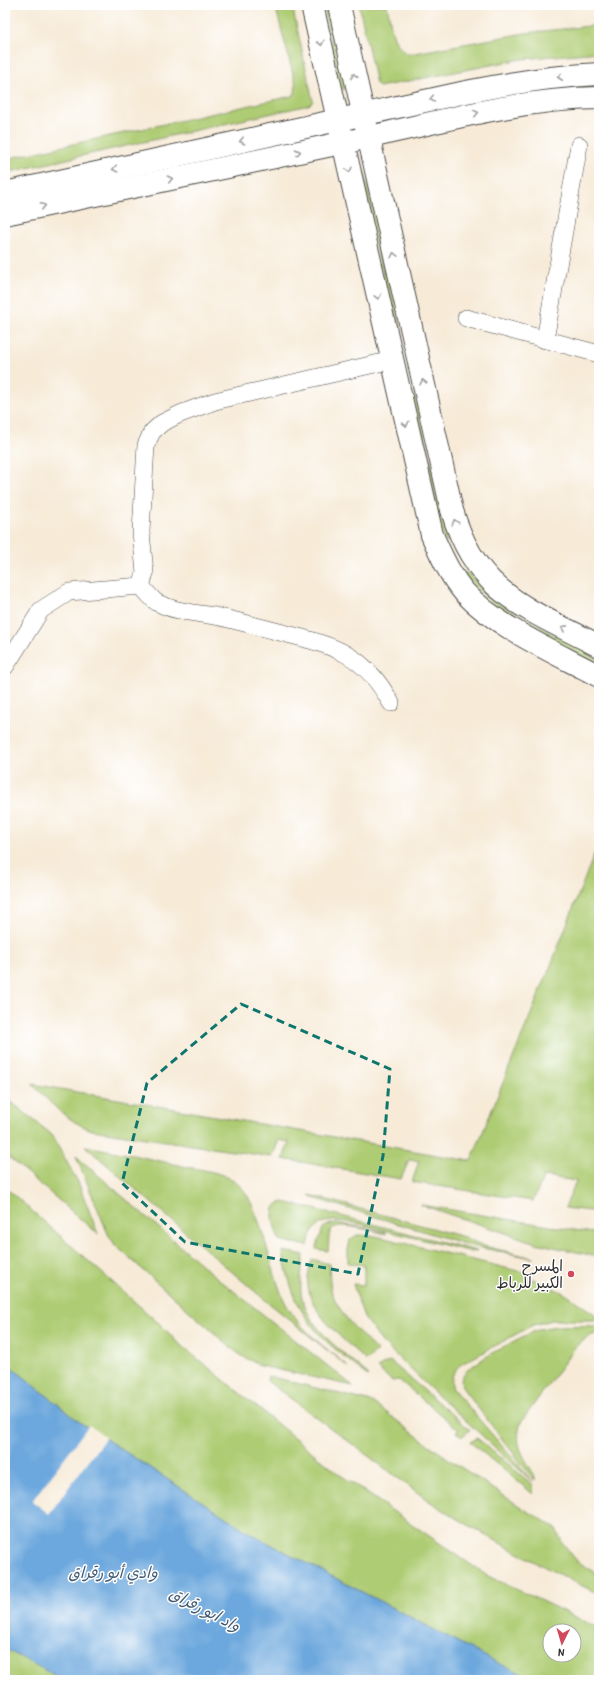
<svg xmlns="http://www.w3.org/2000/svg" width="604" height="1685" font-family="'Patrick Hand','Playpen Sans Arabic',sans-serif">
<rect width="100%" height="100%" fill="#fff"/>
<filter id="ink" filterUnits="userSpaceOnUse"><feTurbulence type="fractalNoise" baseFrequency=".025" numOctaves="2"/><feDisplacementMap in="SourceGraphic" scale="8" xChannelSelector="R" yChannelSelector="G"/><feConvolveMatrix kernelMatrix="1 2 1 2 8 2 1 2 1" color-interpolation-filters="sRGB"/></filter>
<filter id="wash" filterUnits="userSpaceOnUse"><feTurbulence type="fractalNoise" baseFrequency=".012" numOctaves="4" result="noise"/><feDisplacementMap in="SourceGraphic" scale="16" xChannelSelector="R" yChannelSelector="G"/><feGaussianBlur stdDeviation="0.9" result="paint"/><feColorMatrix in="noise" values="0 0 0 0 0 0 0 0 0 0 0 0 0 0 0 0 0 1.4 0 .05"/><feComposite in="paint" operator="in"/></filter>
<g filter="url(#wash)">
<rect width="100%" height="100%" fill="#f7ebd8"/>
<g fill="#aecc73" stroke="#6c7c4f" fill-rule="evenodd">
<path d="M 275,5 L 292,5 L 312,97 L 313,101 L 309,105 L 5,173 L 5,159 L 292,96 L 295,93 L 296,85 Z"/>
<path d="M 323,5 L 328,5 L 346,86 L 344,90 L 341,88 Z"/>
<path d="M 359,5 L 387,5 C 391,22 391,47 409,54 L 525,33 L 599,25 L 599,52 L 521,59 L 379,87 L 376,84 Z"/>
<path d="M 599,83 L 599,89 L 378,126 L 374,122 L 492,95 Z"/>
<path d="M 359,168 L 364,171 L 402,336 L 399,339 L 397,339 Z"/>
<path d="M 412,396 L 416,397 L 443,518 L 449,538 L 448,542 L 444,540 L 411,397 Z"/>
<path d="M 465,572 L 468,573 L 489,594 L 508,609 L 599,659 L 599,666 L 516,620 L 495,607 L 465,576 Z"/>
<path d="M 599,842 L 599,1212 L 565,1208 L 576,1181 L 544,1176 L 533,1201 L 412,1182 L 419,1161 L 409,1160 L 401,1179 L 283,1159 L 289,1142 L 279,1140 L 272,1157 L 92,1130 C 66,1121 51,1103 32,1084 L 471,1161 L 553,960 Z"/>
<path d="M 5,1097 L 51,1134 L 78,1182 L 98,1234 L 5,1154 Z"/>
<path d="M 85,1146 C 119,1152 153,1159 187,1167 C 203,1170 222,1172 236,1182 C 261,1201 270,1274 286,1304 C 300,1330 326,1348 348,1367 L 259,1295 Z"/>
<path d="M 76,1156 L 211,1273 L 353,1386 L 261,1366 L 242,1356 L 231,1348 L 115,1245 L 108,1234 Z"/>
<path d="M 5,1187 L 163,1327 L 177,1342 L 339,1474 L 486,1575 L 599,1628 L 599,1680 L 535,1680 L 496,1662 L 253,1535 L 81,1423 L 5,1362 ZM 550,1631 L 574,1631 L 574,1655 L 550,1655 Z"/>
<path d="M 310,1195 L 464,1237 L 484,1246 L 533,1258 L 472,1246 L 310,1197 Z"/>
<path d="M 283,1202 L 306,1207 L 477,1251 L 472,1252 L 355,1223 C 342,1221 321,1217 313,1231 C 310,1235 309,1241 308,1246 L 279,1240 C 276,1230 269,1215 276,1205 Z"/>
<path d="M 421,1205 L 599,1234 L 599,1257 L 536,1243 Z"/>
<path d="M 337,1223 L 386,1232 L 386,1234 C 376,1232 337,1220 331,1230 C 328,1235 329,1245 328,1251 L 316,1249 L 323,1228 L 330,1224 Z"/>
<path d="M 357,1235 L 376,1236 L 526,1273 L 531,1278 L 564,1293 L 599,1317 L 599,1320 L 552,1320 L 533,1325 L 460,1365 C 452,1373 450,1379 453,1389 L 533,1482 L 433,1391 L 382,1342 L 364,1318 L 353,1284 L 364,1285 L 364,1265 L 348,1263 L 348,1250 L 350,1240 Z"/>
<path d="M 283,1251 L 304,1255 C 302,1267 300,1279 301,1292 C 305,1326 345,1354 369,1375 L 368,1376 C 318,1336 293,1318 283,1251 Z"/>
<path d="M 312,1259 L 329,1264 C 330,1272 329,1281 331,1289 C 338,1314 360,1333 377,1351 L 366,1361 C 347,1342 311,1315 308,1286 C 307,1277 310,1268 312,1259 Z"/>
<path d="M 599,1326 L 599,1332 L 586,1338 L 576,1346 L 521,1422 C 515,1440 520,1451 529,1466 C 532,1471 535,1475 535,1481 L 464,1390 C 461,1385 460,1380 463,1375 C 469,1364 528,1332 541,1329 C 559,1324 580,1326 599,1326 Z"/>
<path d="M 390,1361 L 470,1430 L 461,1437 L 456,1432 L 459,1430 L 399,1380 L 392,1381 L 377,1368 Z"/>
<path d="M 268,1376 L 368,1401 L 378,1406 L 422,1440 L 456,1464 L 527,1511 L 555,1527 L 562,1542 L 576,1560 L 586,1567 L 599,1574 L 599,1594 C 541,1566 484,1536 429,1501 L 267,1381 Z"/>
<path d="M 477,1438 L 533,1485 L 533,1494 L 470,1442 Z"/>
<path d="M 5,1649 L 12,1652 L 64,1680 L 5,1680 Z"/>
</g>
<path fill="#6ca7dd" stroke="#4c6984" d="M 5,1362 L 81,1423 L 253,1535 L 496,1662 L 535,1680 L 64,1680 L 5,1649 Z"/>
<path fill="#f7ebd8" d="M 89,1425 L 106,1437 L 49,1514 L 32,1501 Z"/>
</g>
<g filter="url(#ink)">
<g fill="none" stroke-linecap="round" stroke-linejoin="round">
<defs>
<g id="street">
<path d="M 466,318 L 599,354"/>
<path d="M 545,340 L 579,145"/>
<path d="M 141,586 C 146,591 152,600 158,603 C 176,612 196,613 215,616 C 238,621 260,627 283,633 C 334,646 364,653 391,703"/>
<path d="M 5,667 L 41,610 L 69,592 L 141,586 L 145,573 L 141,532 L 146,445 L 152,432 L 162,423 L 180,414 L 215,401 L 392,360"/>
</g>
<g id="secondary">
<path d="M 312,5 L 432,535 C 441,555 450,576 465,593 C 498,628 556,653 599,676"/>
<path d="M 339,5 L 452,510 C 476,594 528,609 599,646"/>
<path d="M 5,193 L 466,92 C 510,83 554,76 599,74"/>
<path d="M 5,214 C 125,188 245,164 365,138 C 443,121 519,99 599,98"/>
</g>
</defs>
<use href="#street" stroke="#4a4845" stroke-width="18"/>
<use href="#secondary" stroke="#4a4845" stroke-width="24"/>
<use href="#street" stroke="#fff" stroke-width="17"/>
<use href="#secondary" stroke="#fff" stroke-width="22"/>
</g>
<defs><path id="oneway-chevron" d="M-2-3.5L2.5 0L-2 3.5" fill="none" stroke-width="1.6" stroke-linecap="round" stroke-linejoin="round"/></defs>
<g stroke="#a0a0a0">
<use href="#oneway-chevron" transform="translate(321 43) rotate(77)"/>
<use href="#oneway-chevron" transform="translate(354 76) rotate(-102)"/>
<use href="#oneway-chevron" transform="translate(560 77) rotate(174)"/>
<use href="#oneway-chevron" transform="translate(432 99) rotate(168)"/>
<use href="#oneway-chevron" transform="translate(476 113) rotate(-13)"/>
<use href="#oneway-chevron" transform="translate(242 141) rotate(167)"/>
<use href="#oneway-chevron" transform="translate(298 152) rotate(-12)"/>
<use href="#oneway-chevron" transform="translate(115 169) rotate(167)"/>
<use href="#oneway-chevron" transform="translate(349 170) rotate(77)"/>
<use href="#oneway-chevron" transform="translate(170 179) rotate(-12)"/>
<use href="#oneway-chevron" transform="translate(43 206) rotate(-12)"/>
<use href="#oneway-chevron" transform="translate(394 255) rotate(-103)"/>
<use href="#oneway-chevron" transform="translate(378 297) rotate(78)"/>
<use href="#oneway-chevron" transform="translate(423 382) rotate(-103)"/>
<use href="#oneway-chevron" transform="translate(406 424) rotate(77)"/>
<use href="#oneway-chevron" transform="translate(455 522) rotate(-107)"/>
<use href="#oneway-chevron" transform="translate(564 628) rotate(-152)"/>
</g>
</g>
<path fill="none" stroke="#0f766e" stroke-width="3" stroke-dasharray="8 5" stroke-linejoin="round" d="M 241,1004 L 390,1069 L 383,1156 L 358,1274 L 185,1242 L 122,1183 L 147,1083 Z"/>
<circle fill="#d1495b" stroke="#fff" stroke-width="1.5" cx="571" cy="1274" r="4"/>
<g text-anchor="middle" dominant-baseline="central" stroke-width="3" stroke-linejoin="round" paint-order="stroke">
<g font-size="15" fill="#2b2b2b" stroke="#fff" text-anchor="end">
<text x="563" y="1265">المسرح<tspan x="563" dy="17">الكبير للرباط</tspan></text>
</g>
<g font-size="16" font-style="italic" fill="#455d72" stroke="#fff">
<text x="113" y="1572">وادي أبو رقراق</text>
<text transform="translate(205 1609) rotate(27)">واد ابو رقراق</text>
</g>
</g>
<rect width="604" height="1685" fill="none" stroke="#fff" stroke-width="20"/>
<g transform="translate(562 1643) rotate(185)"><circle r="19" fill="#ffffff" stroke="#aaaaaa"/>
<path d="M0-3L7 15L0 10L-7 15Z" fill="#d1495b"/>
<text y="-6" font-size="11" font-weight="bold" text-anchor="middle" fill="#2b2b2b">N</text>
</g>
</svg>
